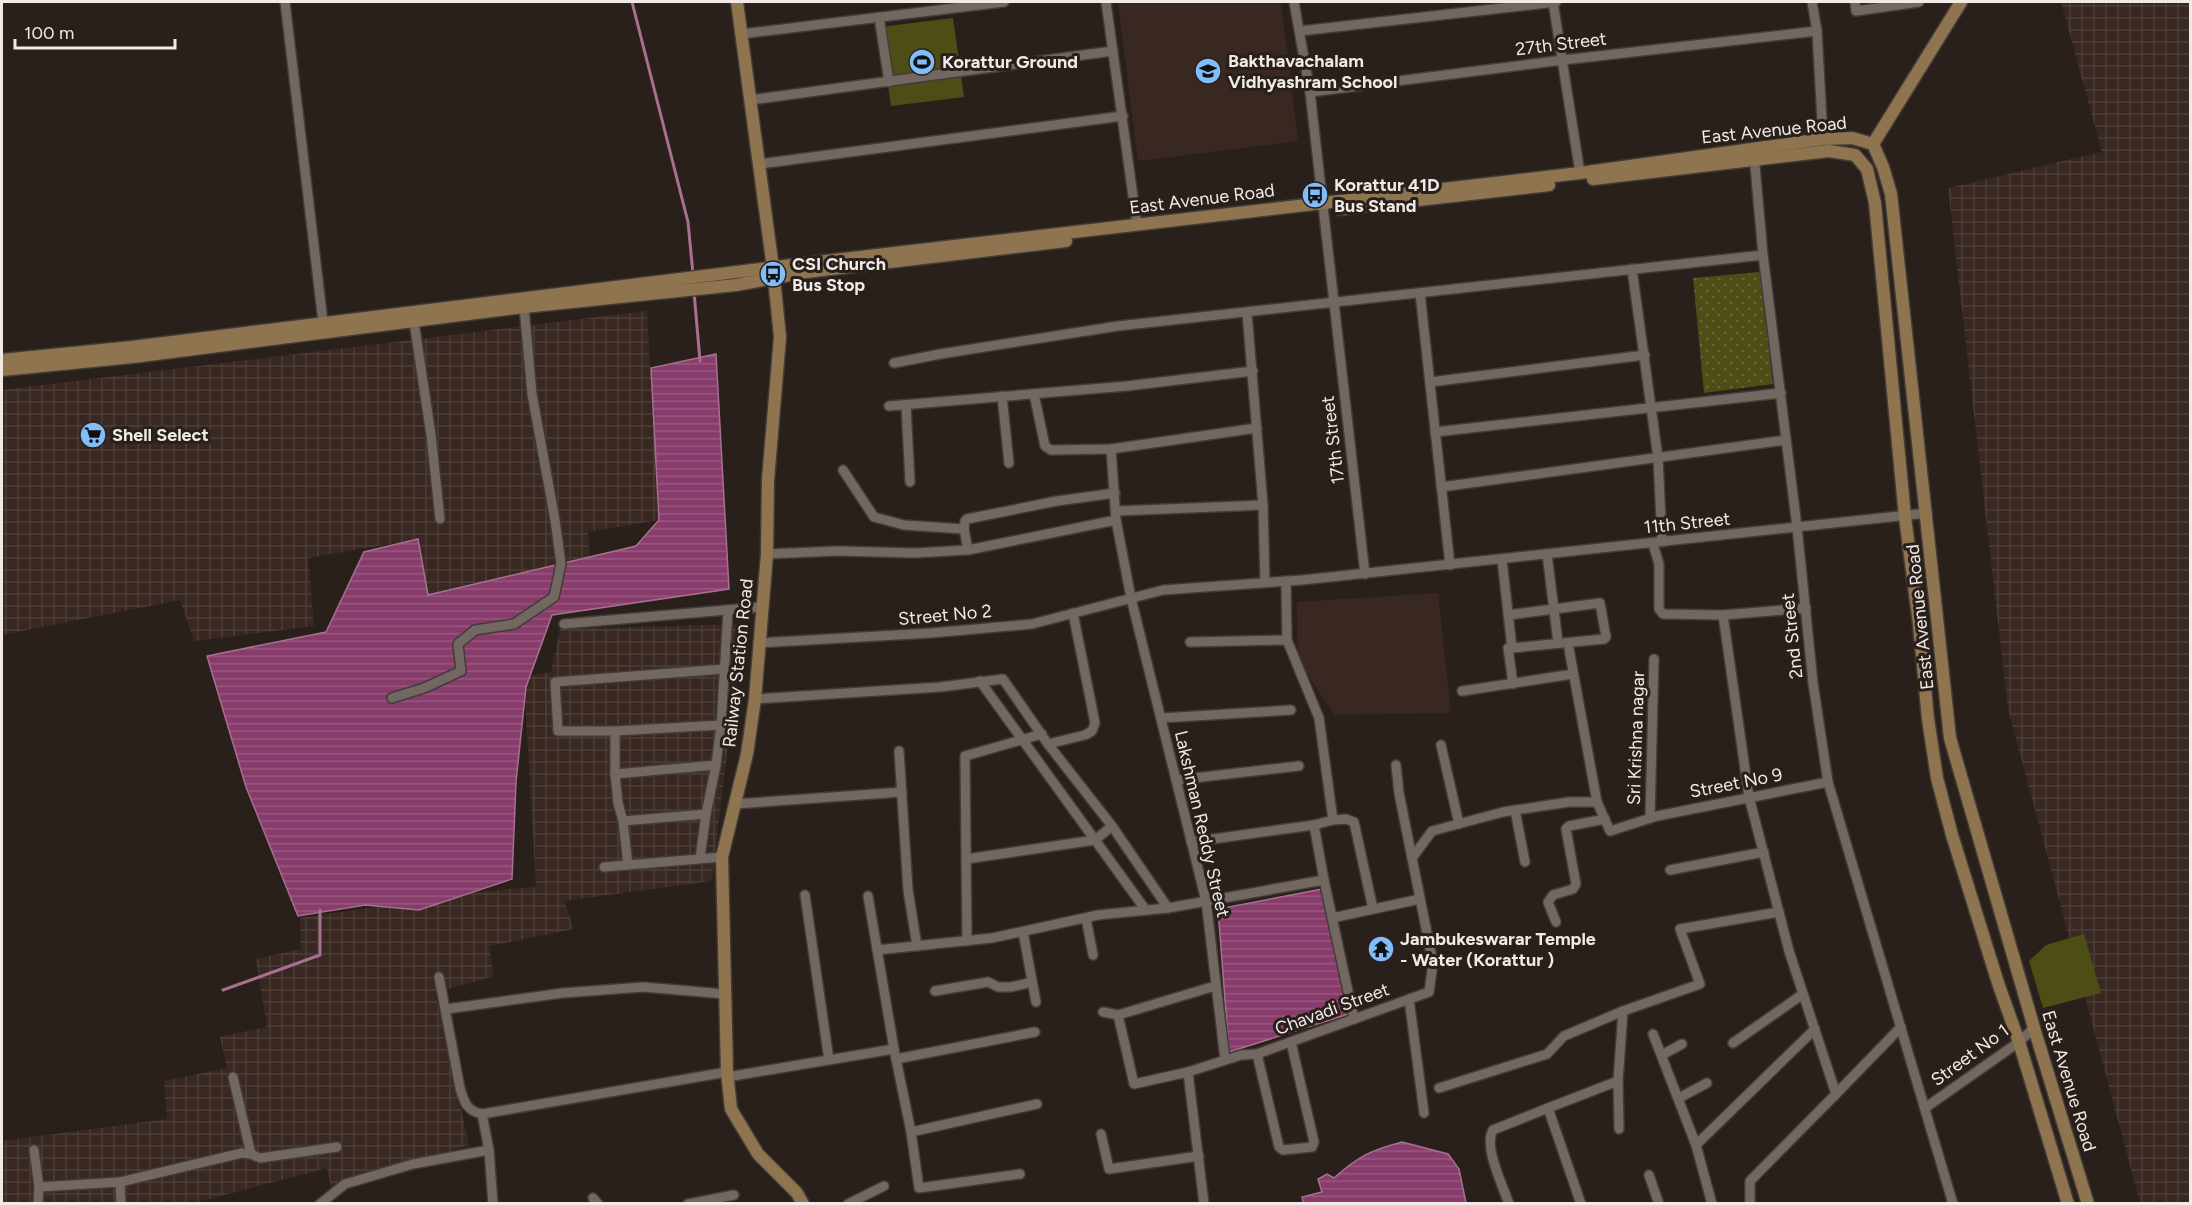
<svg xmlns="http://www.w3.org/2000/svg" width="2192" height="1205" font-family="Figtree,sans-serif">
<defs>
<pattern id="industrial-grid" width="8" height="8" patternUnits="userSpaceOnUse" patternTransform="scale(1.5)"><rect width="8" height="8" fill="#382821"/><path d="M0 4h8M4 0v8" fill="none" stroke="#4c3d36"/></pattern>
<pattern id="grass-dots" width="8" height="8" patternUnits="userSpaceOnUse" patternTransform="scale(1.5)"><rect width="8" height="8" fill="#4d4e15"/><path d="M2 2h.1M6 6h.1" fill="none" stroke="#676837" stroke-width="1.8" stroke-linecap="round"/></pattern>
<pattern id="water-rules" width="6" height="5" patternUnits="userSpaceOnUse" patternTransform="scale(1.5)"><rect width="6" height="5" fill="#873c6b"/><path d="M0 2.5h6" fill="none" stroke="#985880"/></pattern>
</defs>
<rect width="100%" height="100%" fill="#2a201b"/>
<g fill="#382821">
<path d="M 1118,2 L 1281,2 L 1298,141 L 1138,161 Z"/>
<path d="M 1438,593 L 1451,713 L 1335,715 L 1298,661 L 1297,602 Z"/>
</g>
<g fill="url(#industrial-grid)">
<path d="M 2061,2 L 2190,2 L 2190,1203 L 2140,1203 L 2008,709 L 1948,188 L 2102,152 Z"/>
<path d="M 647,311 L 659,520 L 588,532 L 592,581 L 409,602 L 402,542 L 308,558 L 314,626 L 194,641 L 180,600 L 2,635 L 2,390 Z"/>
<path d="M 742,624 L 712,881 L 564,901 L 574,929 L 489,946 L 494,976 L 435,993 L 469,1145 L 331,1186 L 327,1168 L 194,1203 L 2,1204 L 2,1141 L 167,1119 L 164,1081 L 227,1068 L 220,1037 L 267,1027 L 256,959 L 301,949 L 300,918 L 496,890 L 536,887 L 524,677 L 551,672 L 560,629 Z"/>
</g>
<path fill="url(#grass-dots)" d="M 1760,272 L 1773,384 L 1704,393 L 1693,278 Z"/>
<g fill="#4d4e15">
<path d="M 953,18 L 964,97 L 891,106 L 880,27 Z"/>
<path d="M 2084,934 L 2101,993 L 2043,1008 L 2029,961 L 2046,945 Z"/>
</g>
<g fill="url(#water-rules)" stroke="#a77090" stroke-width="1.5">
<path d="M 716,354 L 729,589 L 552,615 L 526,687 L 516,782 L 512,879 L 419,910 L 365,905 L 298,916 L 246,787 L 207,656 L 326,632 L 364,552 L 418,539 L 428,595 L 636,546 L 659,520 L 651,368 Z"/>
<path d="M 1328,888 L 1352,1013 L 1229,1052 L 1218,909 Z"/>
<path d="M 1402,1142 L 1448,1154 L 1459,1169 L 1466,1203 L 1303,1203 L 1302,1197 L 1322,1192 L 1318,1179 L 1327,1174 L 1334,1178 C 1359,1156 1369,1151 1402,1142 Z"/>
</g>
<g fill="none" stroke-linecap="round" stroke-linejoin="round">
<g stroke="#a77090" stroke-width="3">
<path d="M 632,2 L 688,222 L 693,274"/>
<path d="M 694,292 L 700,361"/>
<path d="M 223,990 L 320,955 L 320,910"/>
</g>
<defs>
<g id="street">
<path d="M 285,2 L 323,322"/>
<path d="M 1106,2 L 1137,225"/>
<path d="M 1294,2 L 1310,92 L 1365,574"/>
<path d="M 1553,2 L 1580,173"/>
<path d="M 1812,2 L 1817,31 L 1823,139"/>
<path d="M 1855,2 L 1856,11 L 1919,2"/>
<path d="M 879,17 L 889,82"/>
<path d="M 1300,31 L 1556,2"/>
<path d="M 741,34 L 1004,2"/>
<path d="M 1310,92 L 1563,60 L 1817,31"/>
<path d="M 750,100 L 1113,51"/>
<path d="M 1754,155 L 1763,255 L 1797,527 L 1813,683 L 1828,782 L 1953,1204"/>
<path d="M 759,164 L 1123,116"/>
<path d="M 1632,269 L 1658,458 L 1662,542"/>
<path d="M 1420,293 L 1450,565"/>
<path d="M 1247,313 L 1263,505 L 1265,582"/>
<path d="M 414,322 L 431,435 L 440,519"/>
<path d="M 894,363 L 940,354 L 1118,326 L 1763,255"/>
<path d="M 1430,382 L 1645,355"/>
<path d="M 1034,394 L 1045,446 L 1051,450 L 1111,449 L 1257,428"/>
<path d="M 1002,396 L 1009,463"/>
<path d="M 906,405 L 910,482"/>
<path d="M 889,406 L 1127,386 L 1253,371"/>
<path d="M 1435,432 L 1781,393"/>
<path d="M 1111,449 L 1116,520 L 1131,598 L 1206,901 L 1225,1059"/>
<path d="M 843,470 L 874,517 L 904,525 L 964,529"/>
<path d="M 1441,487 L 1786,440"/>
<path d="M 1116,511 L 1263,505"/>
<path d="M 1653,544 L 1659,564 L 1659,609 L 1663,614 L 1723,615"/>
<path d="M 968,550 L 964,529 L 965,521 L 967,519 L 1057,501 L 1115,493"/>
<path d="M 767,554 L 838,551 L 915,553 L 968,550 L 1116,520"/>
<path d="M 1547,554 L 1558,642"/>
<path d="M 1502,560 L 1512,648 L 1604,639 L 1606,637 L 1600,603 L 1508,615"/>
<path d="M 1806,608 L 1723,615 L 1749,797 L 1789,951 L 1836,1094 L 1901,1027"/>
<path d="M 564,624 L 761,607"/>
<path d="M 1190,642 L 1287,640"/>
<path d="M 758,643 L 931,633 L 1032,624 L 1163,590 L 1302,580 L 1927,513"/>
<path d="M 1508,648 L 1513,684"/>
<path d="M 1569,649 L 1597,802 L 1610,831 L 1657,816 L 1828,782"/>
<path d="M 980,681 L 1145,909"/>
<path d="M 1462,691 L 1573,674"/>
<path d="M 392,698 L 424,688 L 461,671 L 458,644 L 475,630 L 514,624 L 554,597 L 561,564 L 555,520 L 532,394 L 524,307"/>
<path d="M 755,699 L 940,687 L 1003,679 L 1048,744 L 1112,826 L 1168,908 L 1324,880"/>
<path d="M 1161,718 L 1291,710"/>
<path d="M 721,725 L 615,731 L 558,731 L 555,682 L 724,669"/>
<path d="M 615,731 L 615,774 L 618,803 L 623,821 L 628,865"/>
<path d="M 1048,744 L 1085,735 L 1092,731 L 1095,723 L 1073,613"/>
<path d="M 1441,745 L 1459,824"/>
<path d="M 899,751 L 908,890 L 917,946"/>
<path d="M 1396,765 L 1399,793 L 1412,858"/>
<path d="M 615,774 L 716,765"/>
<path d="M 1176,780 L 1299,766"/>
<path d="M 735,804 L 902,792"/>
<path d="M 1515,810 L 1525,862"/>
<path d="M 1650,818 L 1654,659"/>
<path d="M 1333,820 L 1346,819 L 1354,822 L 1373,909"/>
<path d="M 623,821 L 706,814"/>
<path d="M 1314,825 L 1324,880 L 1354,1019"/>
<path d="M 1191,842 L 1314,825 L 1333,820 L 1319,718 L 1287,640 L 1286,581"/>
<path d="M 700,858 L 706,814 L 716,765 L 721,725 L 728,611"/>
<path d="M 966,859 L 1095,840 L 1112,826"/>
<path d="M 604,867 L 722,857"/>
<path d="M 1670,870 L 1764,852"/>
<path d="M 805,895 L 829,1060"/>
<path d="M 1086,918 L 1093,955"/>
<path d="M 1332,918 L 1420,899"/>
<path d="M 1556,922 L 1548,902 L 1553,895 L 1573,889 L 1576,884 L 1566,829 L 1569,826 L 1605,819"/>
<path d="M 1023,932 L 1036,1002"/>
<path d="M 967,941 L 965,756 L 1042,734"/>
<path d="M 877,950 L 992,938 L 1098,915 L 1168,908"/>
<path d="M 439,977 L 460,1088 C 464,1102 467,1111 482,1114 L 727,1072"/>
<path d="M 935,991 L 988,982 L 998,987 L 1011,987 L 1032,982"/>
<path d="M 1409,999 L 1424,1113"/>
<path d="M 446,1009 L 563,993 L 643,987 L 725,994"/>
<path d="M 1103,1012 L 1118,1015 L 1215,986"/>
<path d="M 1118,1015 L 1134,1084 L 1188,1072"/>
<path d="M 1653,1034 L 1696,1145 L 1712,1204"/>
<path d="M 1733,1043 L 1803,994"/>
<path d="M 894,1049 L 911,1132 L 919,1188 L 1020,1174"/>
<path d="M 1257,1054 L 1279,1147 L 1283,1150 L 1312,1147 L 1314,1142 L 1291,1042"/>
<path d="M 1662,1055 L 1682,1044"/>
<path d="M 896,1059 L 1035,1032"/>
<path d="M 233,1077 L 251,1154"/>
<path d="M 727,1077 L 894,1049 L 868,896"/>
<path d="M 1618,1081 L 1623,1011 L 1700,984 L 1680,929 L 1779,912"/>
<path d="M 1439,1088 L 1547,1054 L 1564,1036 L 1623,1011"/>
<path d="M 1679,1098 L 1707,1083"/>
<path d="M 1925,1108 L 2019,1042 L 2034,1028"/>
<path d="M 482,1114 L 489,1150 L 493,1204"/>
<path d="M 911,1132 L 1037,1104"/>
<path d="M 1101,1134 L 1109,1169 L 1199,1156"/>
<path d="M 1696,1145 L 1815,1029"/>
<path d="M 34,1150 L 39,1187"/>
<path d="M 1649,1175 L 1659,1204"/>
<path d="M 120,1182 L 121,1204"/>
<path d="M 593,1198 L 598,1204"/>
<path d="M 38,1204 L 39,1187 L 120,1182 L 242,1153 L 251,1154 L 260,1158 L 337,1147"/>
<path d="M 320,1204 L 345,1184 L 413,1164 L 489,1150"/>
<path d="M 688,1204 L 734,1195"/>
<path d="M 848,1204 L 884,1186"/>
<path d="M 1204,1204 L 1188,1072 L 1241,1055 L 1257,1054 L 1429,992 L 1433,963 L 1412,858 L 1432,831 L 1503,812 L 1569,802 L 1597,802"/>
<path d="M 1509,1204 C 1503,1186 1483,1146 1493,1130 L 1548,1108"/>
<path d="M 1581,1204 L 1548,1108 L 1618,1081 L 1619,1129"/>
<path d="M 1750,1204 L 1750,1181 L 1836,1094"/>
</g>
<g id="secondary">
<path d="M 737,2 L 773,268 L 780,337 L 768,480 L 767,554 L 755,699 L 747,754 L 722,857 L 727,1072 L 731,1109 L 758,1154 L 797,1193 L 803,1204"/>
<path d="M 1873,144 L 1961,2"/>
<path d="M 1593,179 L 1829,151 L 1855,155 L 1867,169 L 1875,203 L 1905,517 L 1919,624 L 1928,719 L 1937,778 L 1952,835 L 1998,983 L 2019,1042 L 2068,1204"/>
<path d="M 1340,209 L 1549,185"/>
<path d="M 2,360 L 132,347 L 800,264 L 1580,173 L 1823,139 L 1852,138 L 1873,144 L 1883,167 L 1891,194 L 1950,738 L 2034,1028 L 2088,1204"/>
<path d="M 2,370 L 133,357 L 524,307 L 736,285 L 806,272 L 1066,241"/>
</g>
</defs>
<use href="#street" stroke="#433b38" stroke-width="12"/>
<use href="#secondary" stroke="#433b38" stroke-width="15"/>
<use href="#street" stroke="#736761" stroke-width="9"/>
<use href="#secondary" stroke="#8e7550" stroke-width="12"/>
</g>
<defs>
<symbol id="stadium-disc" viewBox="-11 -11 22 22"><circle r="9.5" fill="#80bdfa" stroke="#2a201b"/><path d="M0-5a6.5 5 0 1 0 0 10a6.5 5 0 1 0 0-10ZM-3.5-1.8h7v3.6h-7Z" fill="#111"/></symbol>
<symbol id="school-disc" viewBox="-11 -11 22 22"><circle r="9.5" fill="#80bdfa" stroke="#2a201b"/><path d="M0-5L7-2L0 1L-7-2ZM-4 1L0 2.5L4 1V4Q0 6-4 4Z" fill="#111"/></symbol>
<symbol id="bus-disc" viewBox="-11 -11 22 22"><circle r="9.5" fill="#80bdfa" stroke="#2a201b"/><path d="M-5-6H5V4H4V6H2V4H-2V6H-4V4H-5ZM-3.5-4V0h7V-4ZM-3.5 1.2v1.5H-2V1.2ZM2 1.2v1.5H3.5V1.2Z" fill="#111"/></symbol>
<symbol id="supermarket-disc" viewBox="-11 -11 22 22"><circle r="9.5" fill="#80bdfa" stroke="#2a201b"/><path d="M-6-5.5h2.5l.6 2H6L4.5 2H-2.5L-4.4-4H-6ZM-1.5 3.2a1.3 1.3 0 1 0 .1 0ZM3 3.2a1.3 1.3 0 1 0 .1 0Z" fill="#111"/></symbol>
<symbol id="temple-disc" viewBox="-11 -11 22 22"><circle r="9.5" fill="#80bdfa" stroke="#2a201b"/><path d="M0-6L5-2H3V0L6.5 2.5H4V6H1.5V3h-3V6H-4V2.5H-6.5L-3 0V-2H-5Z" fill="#111"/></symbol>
</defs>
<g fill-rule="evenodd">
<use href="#stadium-disc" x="907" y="47" width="30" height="30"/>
<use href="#school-disc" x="1193" y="56" width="30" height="30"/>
<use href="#bus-disc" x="1300" y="180" width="30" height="30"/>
<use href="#bus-disc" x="758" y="259" width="30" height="30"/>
<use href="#supermarket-disc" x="78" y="420" width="30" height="30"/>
<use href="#temple-disc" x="1366" y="934" width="30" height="30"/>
</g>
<g text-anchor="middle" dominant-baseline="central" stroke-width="6" stroke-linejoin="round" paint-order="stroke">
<g font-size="18" fill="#f1eae7" stroke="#2a201b">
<text transform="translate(1561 44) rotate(-7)">27th Street</text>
<text transform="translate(1774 130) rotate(-6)">East Avenue Road</text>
<text transform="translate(1202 199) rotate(-7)">East Avenue Road</text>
<text transform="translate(1333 440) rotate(-97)">17th Street</text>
<text transform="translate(1687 523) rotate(-6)">11th Street</text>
<text transform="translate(945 615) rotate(-5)">Street No 2</text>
<text transform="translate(1920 617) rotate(-96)">East Avenue Road</text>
<text transform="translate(1792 636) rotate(-96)">2nd Street</text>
<text transform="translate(738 663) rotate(-84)">Railway Station Road</text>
<text transform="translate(1636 738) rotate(-88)">Sri Krishna nagar</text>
<text transform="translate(1736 783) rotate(-11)">Street No 9</text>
<text transform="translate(1202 824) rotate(77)">Lakshman Reddy Street</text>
<text transform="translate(1332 1009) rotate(-20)">Chavadi Street</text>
<text transform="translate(1970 1055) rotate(-36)">Street No 1</text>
<text transform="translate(2069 1081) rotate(73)">East Avenue Road</text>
</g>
<g font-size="18" font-weight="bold" fill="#f1eae7" stroke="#2a201b" text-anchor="start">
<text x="1228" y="61">Bakthavachalam<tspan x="1228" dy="21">Vidhyashram School</tspan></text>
<text x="942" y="62">Korattur Ground</text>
<text x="1334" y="185">Korattur 41D<tspan x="1334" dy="21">Bus Stand</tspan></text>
<text x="792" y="264">CSI Church<tspan x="792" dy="21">Bus Stop</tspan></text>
<text x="112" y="435">Shell Select</text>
<text x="1400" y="939">Jambukeswarar Temple<tspan x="1400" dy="21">- Water (Korattur )</tspan></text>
</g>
</g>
<rect width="2192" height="1205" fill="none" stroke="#f1eae7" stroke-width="6"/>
<path d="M15 39v9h160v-9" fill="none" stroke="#f1eae7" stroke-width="3"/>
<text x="24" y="39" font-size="18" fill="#f1eae7" stroke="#2a201b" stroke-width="4.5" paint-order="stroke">100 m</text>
</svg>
